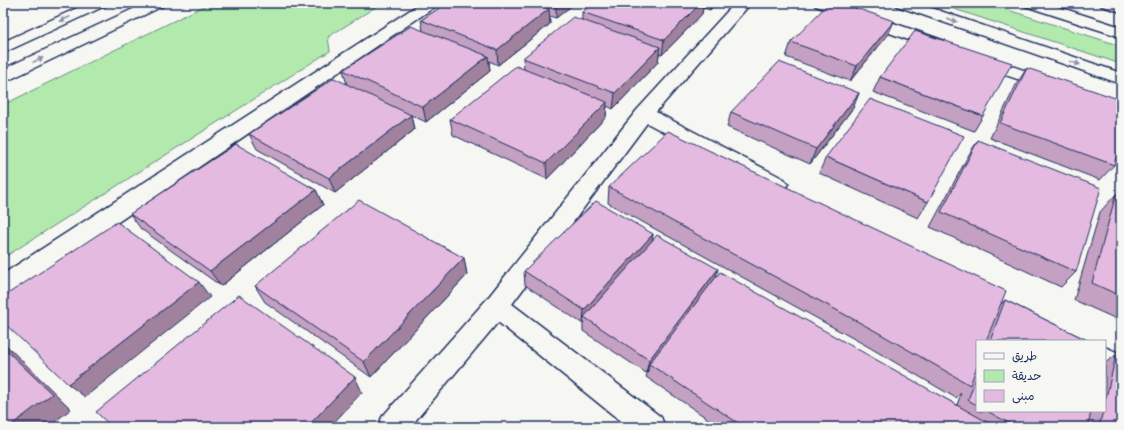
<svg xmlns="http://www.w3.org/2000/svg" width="1124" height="430" font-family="Pangolin,'Playpen Sans Arabic',sans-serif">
<rect width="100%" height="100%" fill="#f6f6f2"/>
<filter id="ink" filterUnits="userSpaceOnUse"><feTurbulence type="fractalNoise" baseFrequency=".025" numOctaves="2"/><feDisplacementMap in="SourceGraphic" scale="8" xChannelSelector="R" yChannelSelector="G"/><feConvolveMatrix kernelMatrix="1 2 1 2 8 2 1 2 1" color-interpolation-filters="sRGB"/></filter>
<g filter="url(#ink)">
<g fill="#b2e9ac" stroke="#668c85">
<path d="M 210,3 L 382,3 L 328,37 L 330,51 L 3,258 L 3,105 Z"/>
<path d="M 936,3 L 986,3 L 1121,46 L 1121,64 Z"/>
</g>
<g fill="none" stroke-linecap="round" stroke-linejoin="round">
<defs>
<g id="minor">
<path d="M 421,3 L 439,3 L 436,6 L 12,294 L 3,297 L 3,274 Z"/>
<path d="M 735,3 L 751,3 L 656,112 L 784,179 L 788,184 L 784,189 L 777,191 L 770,189 L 647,123 L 512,304 L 661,417 L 665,427 L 628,427 L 498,322 L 410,427 L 378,427 L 382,417 L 487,299 L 637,110 Z"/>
<path d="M 813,3 L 836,3 L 945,41 L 947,45 L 945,49 L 939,50 L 933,49 L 816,6 Z"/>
<path d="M 1099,3 L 1121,3 L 1121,12 L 1102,6 Z"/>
<path d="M 979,55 L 1056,81 L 1059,85 L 1056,89 L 1050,90 L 973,64 L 970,60 L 973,56 Z"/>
<path d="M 1105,347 L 1121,354 L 1121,380 L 1105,373 Z"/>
</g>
<g id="major">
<path d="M 88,3 L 108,3 L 105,6 L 3,53 L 3,42 Z"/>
<path d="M 146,3 L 166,3 L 163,6 L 9,80 L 3,81 L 3,69 Z"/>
<path d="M 894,3 L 917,3 L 1121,73 L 1121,84 L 897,6 Z"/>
<path d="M 1022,3 L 1046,3 L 1121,27 L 1121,37 L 1025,6 Z"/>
</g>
</defs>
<use href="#minor" stroke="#1b2f5e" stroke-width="3"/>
<use href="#major" stroke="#1b2f5e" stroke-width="3"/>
<use href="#minor" fill="#f6f6f2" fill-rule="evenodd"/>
<use href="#major" fill="#f6f6f2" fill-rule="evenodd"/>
</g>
<g fill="#c4a0c2" stroke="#1b2f5e">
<path d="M 447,3 L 575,3 L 556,18 L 549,16 L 550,24 L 498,65 L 489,61 L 490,71 L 426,122 L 411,115 L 414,130 L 335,193 L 257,149 L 249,134 L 347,85 L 343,70 L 423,30 L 421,20 Z"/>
<path d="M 593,3 L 716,3 L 710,10 L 703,8 L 702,14 L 662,55 L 659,54 L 658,62 L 613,109 L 607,106 L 606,117 L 547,179 L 453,135 L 450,119 L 524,69 L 523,58 L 582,20 L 582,12 Z"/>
<path d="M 894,21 L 888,35 L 850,81 L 786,57 L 791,42 Z"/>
<path d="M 1027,68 L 1114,165 L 1100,180 L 990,138 L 1017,83 Z"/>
<path d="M 880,77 L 983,116 L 974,131 L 873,92 Z"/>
<path d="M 859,93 L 853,108 L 810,164 L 727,127 L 731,112 Z"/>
<path d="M 978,140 L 1076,272 L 1061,287 L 930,227 L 968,156 Z"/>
<path d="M 826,157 L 928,202 L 918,218 L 819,173 Z"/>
<path d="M 609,187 L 1000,305 L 1005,300 L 1089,341 L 977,341 L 977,411 L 1105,411 L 1105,363 L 1116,355 L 1121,427 L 720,427 L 646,377 L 648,371 L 646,373 L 583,331 L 583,324 L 525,285 L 524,271 L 653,234 L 652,240 L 716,278 L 957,405 L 961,393 L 956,398 L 867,346 L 608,203 Z"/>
<path d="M 316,190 L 323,205 L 221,286 L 141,229 L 130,214 Z"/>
<path d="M 1116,194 L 1121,196 L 1121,321 L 1074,300 L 1100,212 Z"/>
<path d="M 464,258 L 467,275 L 371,377 L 265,302 L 255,286 Z"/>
</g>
<g fill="#a0829e" stroke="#1b2f5e">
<path d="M 561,3 L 575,3 L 556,18 L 556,7 Z"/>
<path d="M 701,3 L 704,3 L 702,14 L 662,55 L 664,40 Z"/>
<path d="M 711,3 L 716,3 L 710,10 Z"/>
<path d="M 549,9 L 550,24 L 498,65 L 497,50 Z"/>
<path d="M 894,21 L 888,35 L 850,81 L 857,66 Z"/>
<path d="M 660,47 L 658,62 L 613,109 L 615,93 Z"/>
<path d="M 488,56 L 490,71 L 426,122 L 423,107 Z"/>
<path d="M 859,93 L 853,108 L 810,164 L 816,149 Z"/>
<path d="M 607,102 L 606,117 L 547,179 L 546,163 Z"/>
<path d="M 411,115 L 414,130 L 335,193 L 329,178 Z"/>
<path d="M 316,190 L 323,205 L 221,286 L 210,271 Z"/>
<path d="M 653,234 L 651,249 L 584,317 L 583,324 L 584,310 Z"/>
<path d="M 464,258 L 467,275 L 371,377 L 364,362 Z"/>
<path d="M 718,269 L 714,284 L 649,364 L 648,371 L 646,373 L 649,360 Z"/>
<path d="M 199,282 L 210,297 L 85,397 L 68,384 Z"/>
<path d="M 3,342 L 71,409 L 48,427 L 9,427 Z"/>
<path d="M 355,377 L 362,392 L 330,427 L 307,427 Z"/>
</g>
<g fill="#e4bae1" stroke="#1b2f5e">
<path d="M 447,3 L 532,3 L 549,9 L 497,50 L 421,20 Z"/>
<path d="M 544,3 L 561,3 L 556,7 Z"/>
<path d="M 593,3 L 701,3 L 664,40 L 582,12 Z"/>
<path d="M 829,3 L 841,3 L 894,21 L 857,66 L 791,42 Z"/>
<path d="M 573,17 L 660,47 L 615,93 L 523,58 Z"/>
<path d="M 411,26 L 488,56 L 423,107 L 343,70 Z"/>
<path d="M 915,31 L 1012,63 L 983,116 L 880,77 Z"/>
<path d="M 779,62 L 859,93 L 816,149 L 731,112 Z"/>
<path d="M 516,66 L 607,102 L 546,163 L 450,119 Z"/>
<path d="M 1027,68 L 1121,100 L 1121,141 L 1114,165 L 1000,123 Z"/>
<path d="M 334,78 L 411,115 L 329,178 L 249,134 Z"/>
<path d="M 870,99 L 964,136 L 928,202 L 826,157 Z"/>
<path d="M 668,131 L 1006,291 L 986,341 L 977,341 L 977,366 L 970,385 L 877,332 L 609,187 Z"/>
<path d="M 978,140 L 1101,188 L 1076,272 L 941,212 Z"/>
<path d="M 236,144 L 316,190 L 210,271 L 130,214 Z"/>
<path d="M 1116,194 L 1121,196 L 1121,296 L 1092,283 Z"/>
<path d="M 359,200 L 464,258 L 364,362 L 255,286 Z"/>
<path d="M 596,201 L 653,234 L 584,310 L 524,271 Z"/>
<path d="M 117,222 L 199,282 L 68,384 L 3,322 L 3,297 Z"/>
<path d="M 657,235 L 718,269 L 649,360 L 584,317 Z"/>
<path d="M 720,272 L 996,427 L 744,427 L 649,364 Z"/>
<path d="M 239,295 L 355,377 L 307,427 L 112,427 L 96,412 Z"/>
<path d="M 1005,300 L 1089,341 L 990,341 Z"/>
<path d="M 3,347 L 52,394 L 9,427 L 3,427 Z"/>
<path d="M 1116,355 L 1121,357 L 1121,427 L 1099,427 L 1103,411 L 1105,411 L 1105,402 Z"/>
<path d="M 977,375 L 977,405 L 968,400 Z"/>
<path d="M 987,411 L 1091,411 L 1088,427 L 1016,427 Z"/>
</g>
<defs><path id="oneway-solid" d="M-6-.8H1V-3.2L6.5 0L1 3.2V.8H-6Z"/></defs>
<g fill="#8892a8">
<use href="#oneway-solid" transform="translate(65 19) rotate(155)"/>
<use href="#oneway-solid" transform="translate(952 20) rotate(19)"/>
<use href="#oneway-solid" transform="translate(38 60) rotate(-25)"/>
<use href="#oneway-solid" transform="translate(1075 63) rotate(19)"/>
</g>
</g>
<rect width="1124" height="430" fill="none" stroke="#f6f6f2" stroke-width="16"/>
<rect x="8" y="8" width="1108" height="414" fill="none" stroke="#1b2f5e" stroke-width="1.5" filter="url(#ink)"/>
<rect x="976" y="340" width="130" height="72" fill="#f6f6f2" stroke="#9ea6b7"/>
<rect x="984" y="353" width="20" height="6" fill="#f6f6f2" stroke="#9ea6b7"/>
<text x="1012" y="360" font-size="12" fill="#1b2f5e">طريق</text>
<rect x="984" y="370" width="20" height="12" fill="#b2e9ac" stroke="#9ea6b7"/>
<text x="1012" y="380" font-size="12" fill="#1b2f5e">حديقة</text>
<rect x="984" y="390" width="20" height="12" fill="#e4bae1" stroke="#9ea6b7"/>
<text x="1012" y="400" font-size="12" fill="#1b2f5e">مبنى</text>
</svg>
